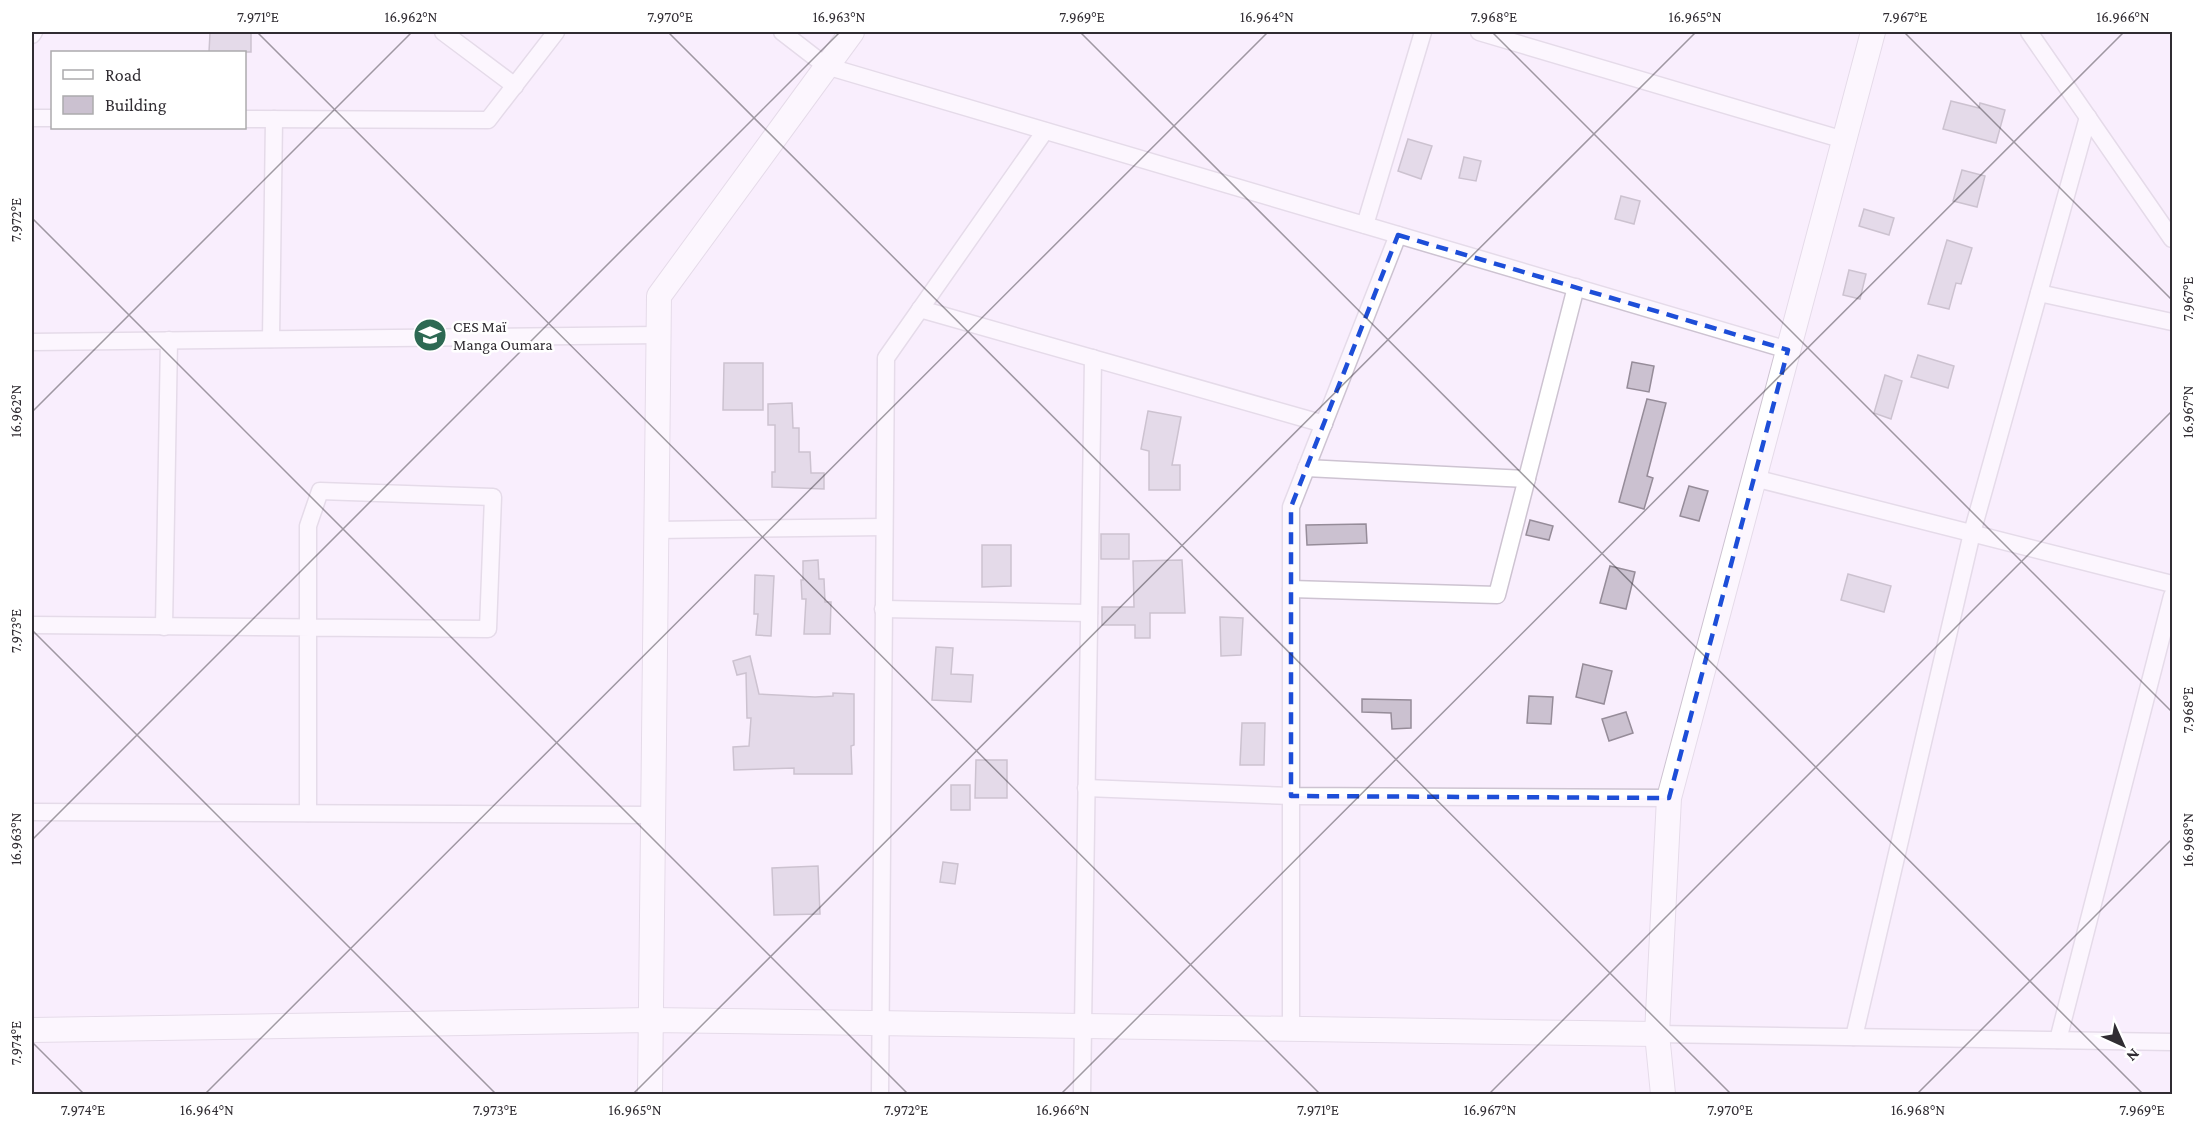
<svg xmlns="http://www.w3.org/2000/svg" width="2204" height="1126" font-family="'Crimson Pro',serif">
<rect width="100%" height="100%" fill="#f9eefd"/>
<g fill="#cbc1d0" stroke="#968c99" stroke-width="1.5">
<path d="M 210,33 L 251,33 L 251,52 L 209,52 Z"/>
<path d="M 1951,101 L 1979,108 L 1980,103 L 2005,110 L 1996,143 L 1943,129 Z"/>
<path d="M 1408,139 L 1432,146 L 1421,179 L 1398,171 Z"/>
<path d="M 1464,157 L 1481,161 L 1476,181 L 1459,178 Z"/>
<path d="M 1962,170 L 1985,176 L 1977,207 L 1953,201 Z"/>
<path d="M 1621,196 L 1640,201 L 1634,224 L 1615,219 Z"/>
<path d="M 1864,209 L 1894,218 L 1889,235 L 1859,226 Z"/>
<path d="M 1947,240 L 1972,248 L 1961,284 L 1956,283 L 1949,309 L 1928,304 Z"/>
<path d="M 1849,270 L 1866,274 L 1860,299 L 1843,295 Z"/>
<path d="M 1918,355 L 1954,366 L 1948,388 L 1911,377 Z"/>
<path d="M 1632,362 L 1654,366 L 1649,392 L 1627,388 Z"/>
<path d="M 724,363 L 763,363 L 763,410 L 723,410 Z"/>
<path d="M 1885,375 L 1902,381 L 1891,419 L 1874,413 Z"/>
<path d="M 1647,399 L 1666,403 L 1647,476 L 1653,478 L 1644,509 L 1619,502 Z"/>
<path d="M 792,403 L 793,428 L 799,428 L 799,452 L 810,452 L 811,473 L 824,473 L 824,489 L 772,487 L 772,472 L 775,472 L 775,425 L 768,425 L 768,404 Z"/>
<path d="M 1148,411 L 1181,417 L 1172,465 L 1180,465 L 1180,490 L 1149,490 L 1149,451 L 1141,449 Z"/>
<path d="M 1689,486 L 1708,491 L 1699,521 L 1680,516 Z"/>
<path d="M 1530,520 L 1553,526 L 1549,540 L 1526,535 Z"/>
<path d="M 1366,524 L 1367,543 L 1307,545 L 1306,525 Z"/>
<rect x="1101" y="534" width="28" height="25"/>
<path d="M 982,545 L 1011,545 L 1011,586 L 982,587 Z"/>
<path d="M 818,560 L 819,579 L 824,579 L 825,602 L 831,602 L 830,634 L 804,634 L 806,599 L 802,599 L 801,580 L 803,580 L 803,561 Z"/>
<path d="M 1182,560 L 1185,613 L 1150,613 L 1150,638 L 1135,638 L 1135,625 L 1102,625 L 1102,607 L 1134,607 L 1133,561 Z"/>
<path d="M 1610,566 L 1635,572 L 1626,609 L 1600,603 Z"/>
<path d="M 1848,574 L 1891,586 L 1884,612 L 1841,600 Z"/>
<path d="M 755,575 L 774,576 L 771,636 L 756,635 L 758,614 L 754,614 Z"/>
<path d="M 1220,617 L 1243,618 L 1241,655 L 1221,656 Z"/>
<path d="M 936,647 L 953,648 L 951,674 L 973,675 L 971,702 L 932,700 Z"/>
<path d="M 750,656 L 759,694 L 815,697 L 833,696 L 833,693 L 854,694 L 854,745 L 851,746 L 852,774 L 794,774 L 794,768 L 734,770 L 733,747 L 749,746 L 751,718 L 747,718 L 746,673 L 737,675 L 733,661 Z"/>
<path d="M 1583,664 L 1612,671 L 1604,704 L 1576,697 Z"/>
<path d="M 1529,696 L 1553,697 L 1551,724 L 1527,723 Z"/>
<path d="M 1362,699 L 1411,700 L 1411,728 L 1392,729 L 1391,713 L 1362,712 Z"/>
<path d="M 1626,712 L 1633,733 L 1609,741 L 1602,719 Z"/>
<path d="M 1242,723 L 1265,723 L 1264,765 L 1240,765 Z"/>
<path d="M 976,760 L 1007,760 L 1007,798 L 975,798 Z"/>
<rect x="951" y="785" width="19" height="25"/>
<path d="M 943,862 L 958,864 L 955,884 L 940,882 Z"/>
<path d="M 818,866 L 820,914 L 774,915 L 772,868 Z"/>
</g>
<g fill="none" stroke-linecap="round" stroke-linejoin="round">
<defs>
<g id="street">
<path d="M 443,32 L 515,86"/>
<path d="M 782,32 L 826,66 L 1788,350"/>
<path d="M 1479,32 L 1844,140"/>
<path d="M 2029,32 L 2172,239"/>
<path d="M 32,35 L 34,32"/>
<path d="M 32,118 L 52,118"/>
<path d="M 244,119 L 488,120 L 556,32"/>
<path d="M 1365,225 L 1423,32"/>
<path d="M 2039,293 L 2172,322"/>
<path d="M 920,309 L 1324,424"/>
<path d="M 271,339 L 274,119"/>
<path d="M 32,342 L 659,335"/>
<path d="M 1306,468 L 1527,479"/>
<path d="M 1754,478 L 2172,584"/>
<path d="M 656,530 L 884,527"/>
<path d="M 1291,589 L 1497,595 L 1576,287"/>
<path d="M 883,609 L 1089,613"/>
<path d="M 32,625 L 488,629 L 493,497 L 320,491 L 308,526 L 308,813"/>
<path d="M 164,627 L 169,340"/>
<path d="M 1086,788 L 1291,796 L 1669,798"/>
<path d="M 32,812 L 653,815"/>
<path d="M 1291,1029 L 1291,507 L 1398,235"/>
<path d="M 1657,1034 L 2172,1042"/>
<path d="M 1854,1037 L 1972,533 L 2088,117"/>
<path d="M 2058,1040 L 2172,596"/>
<path d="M 880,1094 L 886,358 L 1045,131"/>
<path d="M 1082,1094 L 1093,358"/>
</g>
<g id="secondary">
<path d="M 32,1030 L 651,1020 L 1657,1034"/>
<path d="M 650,1094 L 659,296 L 852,32"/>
<path d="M 1663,1094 L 1657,1034 L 1669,798 L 1873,32"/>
</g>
</defs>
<use href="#street" stroke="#cdc3d1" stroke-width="19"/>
<use href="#secondary" stroke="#cdc3d1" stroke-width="26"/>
<use href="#street" stroke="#fff" stroke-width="16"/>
<use href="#secondary" stroke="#fff" stroke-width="24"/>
</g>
<path d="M0 0H2204V1126H0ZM 1398,235 L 1788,350 L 1669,798 L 1291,796 L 1291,507 Z" fill="#f9eefd" fill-opacity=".55" fill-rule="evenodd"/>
<path fill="none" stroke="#1d4ed8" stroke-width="4.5" stroke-dasharray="12 8" stroke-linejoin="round" d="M 1398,235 L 1788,350 L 1669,798 L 1291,796 L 1291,507 Z"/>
<path fill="none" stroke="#302c32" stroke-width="1.5" stroke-opacity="0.45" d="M 257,32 L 1320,1094M 668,32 L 1731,1094M 1080,32 L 2143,1094M 1492,32 L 2172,712M 1904,32 L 2172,300M 32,218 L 908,1094M 32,412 L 412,32M 32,630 L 496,1094M 32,840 L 840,32M 32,1042 L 84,1094M 205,1094 L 1268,32M 633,1094 L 1696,32M 1061,1094 L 2124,32M 1489,1094 L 2172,411M 1917,1094 L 2172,839"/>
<defs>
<symbol id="school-disc" viewBox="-11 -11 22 22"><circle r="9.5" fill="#2d6953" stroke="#fff"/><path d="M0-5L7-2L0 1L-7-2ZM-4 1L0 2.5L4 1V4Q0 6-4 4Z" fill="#fff"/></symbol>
</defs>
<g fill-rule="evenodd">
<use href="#school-disc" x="411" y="316" width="38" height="38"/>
</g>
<g text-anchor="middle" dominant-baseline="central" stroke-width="5" stroke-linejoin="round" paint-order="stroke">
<g font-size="16" fill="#302c32" stroke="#fff" text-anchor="start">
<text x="453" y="326">CES Maï<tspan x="453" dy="18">Manga Oumara</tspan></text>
</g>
</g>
<rect width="2204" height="1126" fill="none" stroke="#ffffff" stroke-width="66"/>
<rect x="51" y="51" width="195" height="78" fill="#ffffff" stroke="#acabad" stroke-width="1.5"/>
<rect x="63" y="70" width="30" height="9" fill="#ffffff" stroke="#acabad" stroke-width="1.5"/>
<text x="105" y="81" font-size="18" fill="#302c32">Road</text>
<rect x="63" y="96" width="30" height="18" fill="#cbc1d0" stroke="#acabad" stroke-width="1.5"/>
<text x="105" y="111" font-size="18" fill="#302c32">Building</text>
<g transform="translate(2123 1045) rotate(135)" stroke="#ffffff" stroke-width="4.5" paint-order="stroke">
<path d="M0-4.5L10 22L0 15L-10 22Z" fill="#302c32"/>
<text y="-9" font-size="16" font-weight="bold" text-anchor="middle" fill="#302c32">N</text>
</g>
<rect x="33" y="33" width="2138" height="1060" fill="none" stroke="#302c32" stroke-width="2"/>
<g font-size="15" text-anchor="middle" fill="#302c32">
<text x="258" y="22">7.971°E</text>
<text x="411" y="22">16.962°N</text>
<text x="670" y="22">7.970°E</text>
<text x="839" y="22">16.963°N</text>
<text x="1082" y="22">7.969°E</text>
<text x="1267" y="22">16.964°N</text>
<text x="1494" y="22">7.968°E</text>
<text x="1695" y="22">16.965°N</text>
<text x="1905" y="22">7.967°E</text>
<text x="2123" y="22">16.966°N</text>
<text transform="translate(16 220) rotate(-90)" y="5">7.972°E</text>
<text transform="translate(2188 299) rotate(-90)" y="5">7.967°E</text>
<text transform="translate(16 411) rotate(-90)" y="5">16.962°N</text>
<text transform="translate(2188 412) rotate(-90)" y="5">16.967°N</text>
<text transform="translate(16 631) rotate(-90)" y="5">7.973°E</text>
<text transform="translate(2188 710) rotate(-90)" y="5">7.968°E</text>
<text transform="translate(16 839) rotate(-90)" y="5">16.963°N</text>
<text transform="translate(2188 840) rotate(-90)" y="5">16.968°N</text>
<text transform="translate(16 1043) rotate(-90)" y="5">7.974°E</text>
<text x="83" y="1115">7.974°E</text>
<text x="207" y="1115">16.964°N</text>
<text x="495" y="1115">7.973°E</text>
<text x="635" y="1115">16.965°N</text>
<text x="906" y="1115">7.972°E</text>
<text x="1063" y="1115">16.966°N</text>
<text x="1318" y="1115">7.971°E</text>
<text x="1490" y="1115">16.967°N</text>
<text x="1730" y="1115">7.970°E</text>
<text x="1918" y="1115">16.968°N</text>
<text x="2142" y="1115">7.969°E</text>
</g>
</svg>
